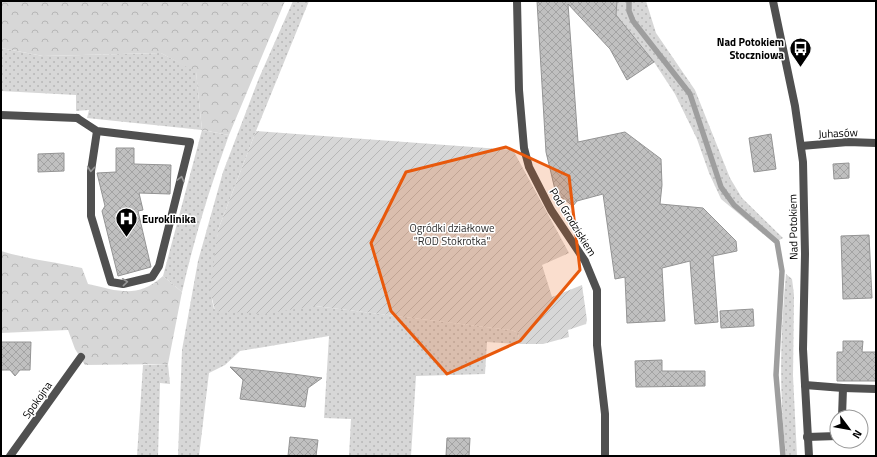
<svg xmlns="http://www.w3.org/2000/svg" width="877" height="457" font-family="'Titillium Web',sans-serif">
<defs>
<pattern id="grass-dots" width="8" height="8" patternUnits="userSpaceOnUse"><rect width="8" height="8" fill="#d7d7d7"/><path d="M2 2h.1M6 6h.1" fill="none" stroke="#b7b7b7" stroke-width="1.8" stroke-linecap="round"/></pattern>
<pattern id="forest-crowns" width="20" height="18" patternUnits="userSpaceOnUse"><rect width="20" height="18" fill="#d7d7d7"/><path d="M2 6a3 3 0 1 1 6 0M12 15a3 3 0 1 1 6 0" fill="none" stroke="#b7b7b7"/></pattern>
<pattern id="garden-furrows" width="10" height="10" patternUnits="userSpaceOnUse"><rect width="10" height="10" fill="#d7d7d7"/><path d="M-1 1l2-2M0 10L10 0M9 11l2-2" fill="none" stroke="#b7b7b7"/></pattern>
<pattern id="building-cross-hatch" width="8" height="8" patternUnits="userSpaceOnUse"><rect width="8" height="8" fill="#c0c0c0"/><path d="M0 0l8 8M0 8l8-8" fill="none" stroke="#a3a3a3"/></pattern>
</defs>
<rect width="100%" height="100%" fill="#fff"/>
<g fill="url(#grass-dots)">
<path d="M 293,1 L 309,1 L 256,131 L 218,230 L 212,300 L 214,309 L 315,306 L 511,330 L 519,333 L 517,344 L 487,342 L 485,374 L 416,376 L 411,456 L 349,456 L 351,419 L 324,418 L 329,336 L 240,351 L 225,365 L 209,373 L 199,456 L 178,456 L 182,350 L 198,261 L 223,172 L 259,78 Z"/>
<path d="M 617,1 L 646,1 L 656,33 L 695,90 L 730,178 L 742,198 L 783,238 L 774,243 L 721,199 L 709,173 L 697,139 L 675,94 L 654,62 L 616,15 Z"/>
<path d="M 1,48 L 43,56 L 161,53 L 196,71 L 202,130 L 229,135 C 210,187 194,239 182,292 L 163,276 L 202,130 L 87,118 L 89,110 L 76,111 L 76,95 L 1,91 Z"/>
<path d="M 786,274 L 792,279 L 794,295 L 793,376 L 797,456 L 786,456 C 779,396 780,334 786,274 Z"/>
<path d="M 168,364 L 170,384 L 160,383 L 158,456 L 137,456 L 143,365 Z"/>
</g>
<g fill="url(#forest-crowns)">
<path d="M 1,1 L 285,1 L 229,135 L 202,130 L 196,72 L 161,53 L 43,56 L 1,48 Z"/>
<path d="M 1,251 C 27,259 55,262 82,268 L 88,284 C 119,291 137,299 163,276 L 182,292 L 168,364 L 85,365 L 75,349 L 68,330 L 1,333 Z"/>
</g>
<path fill="url(#garden-furrows)" d="M 256,131 L 513,150 L 569,253 L 542,265 L 552,297 L 582,285 L 587,320 L 586,324 L 568,330 L 569,337 L 543,344 L 517,344 L 519,333 L 511,330 L 315,306 L 264,314 L 215,311 L 210,290 L 218,230 Z"/>
<g fill="none" stroke-linecap="round" stroke-linejoin="round">
<path stroke="#9e9e9e" stroke-width="5.5" d="M 629,1 L 629,11 L 633,21 L 690,94 L 721,187 L 734,205 L 777,242 L 782,271 L 776,375 L 783,456"/>
</g>
<g fill="url(#building-cross-hatch)" stroke="#949494">
<path d="M 537,1 L 617,1 L 616,15 L 654,62 L 627,80 L 610,49 L 568,4 L 578,142 L 625,132 L 661,159 L 662,185 L 660,204 L 703,208 L 736,241 L 737,251 L 713,256 L 718,322 L 695,324 L 690,261 L 662,268 L 665,321 L 627,323 L 625,277 L 615,279 L 603,194 L 577,201 L 573,206 L 561,197 L 557,198 L 546,152 Z"/>
<path d="M 771,134 L 776,169 L 754,172 L 749,138 Z"/>
<path d="M 116,148 L 134,148 L 134,164 L 171,165 L 170,194 L 139,193 L 143,210 L 138,211 L 151,267 L 118,276 L 102,211 L 105,206 L 97,173 L 116,172 Z"/>
<path d="M 64,153 L 64,171 L 38,172 L 38,154 Z"/>
<path d="M 849,163 L 849,178 L 834,179 L 833,164 Z"/>
<path d="M 869,235 L 872,298 L 843,299 L 841,236 Z"/>
<path d="M 753,309 L 754,326 L 721,328 L 720,311 Z"/>
<path d="M 843,341 L 863,341 L 862,352 L 876,352 L 876,381 L 837,381 L 837,352 L 843,352 Z"/>
<path d="M 1,342 L 31,342 L 30,370 L 20,370 L 15,376 L 10,370 L 1,370 Z"/>
<path d="M 662,360 L 662,371 L 705,371 L 705,386 L 636,387 L 635,361 Z"/>
<path d="M 230,367 L 293,374 L 322,378 L 308,388 L 305,407 L 257,401 L 240,399 L 243,380 Z"/>
<path d="M 290,437 L 318,440 L 316,456 L 288,456 Z"/>
<path d="M 447,438 L 470,438 L 469,456 L 446,456 Z"/>
</g>
<g fill="none" stroke-linecap="round" stroke-linejoin="round">
<g stroke="#505050" stroke-width="8">
<path d="M 77,118 L 97,131 L 190,142 L 159,266 L 152,277 L 123,284 L 111,282 L 91,216 L 91,171 L 97,131"/>
<path d="M 805,385 L 843,388 L 842,417"/>
<path d="M 843,388 L 876,389"/>
<path d="M 807,437 L 837,436"/>
</g>
<g stroke="#505050" stroke-width="8">
<path d="M 517,1 L 519,90 L 524,148 L 529,167 L 551,210 L 585,261 L 597,290 L 597,345 L 605,414 L 605,456"/>
<path d="M 1,115 L 77,118"/>
<path d="M 801,146 L 848,142 L 876,143"/>
<path d="M 10,456 L 81,357"/>
</g>
<path stroke="#505050" stroke-width="8" d="M 773,1 L 795,106 L 803,162 L 805,254 L 803,349 L 809,456"/>
</g>
<defs><path id="oneway-chevron" d="M-2-3.5L2.5 0L-2 3.5" fill="none" stroke-width="1.6" stroke-linecap="round" stroke-linejoin="round"/></defs>
<g stroke="#969696">
<use href="#oneway-chevron" transform="translate(91 169) rotate(95)"/>
<use href="#oneway-chevron" transform="translate(181 179) rotate(-76)"/>
<use href="#oneway-chevron" transform="translate(125 282) rotate(-6)"/>
</g>
<path fill="#e8590c" fill-opacity="0.2" stroke="#e8590c" stroke-width="3" stroke-linejoin="round" d="M 506,147 L 569,176 L 580,270 L 520,341 L 447,374 L 391,311 L 371,243 L 406,172 Z"/>
<defs>
<symbol id="bus-pin" viewBox="-11 -11 22 30"><path d="M0 17L-7.5 6A9.5 9.5 0 1 1 7.5 6Z" fill="#000" stroke="#fff"/><path d="M-5-6H5V4H4V6H2V4H-2V6H-4V4H-5ZM-3.5-4V0h7V-4ZM-3.5 1.2v1.5H-2V1.2ZM2 1.2v1.5H3.5V1.2Z" fill="#fff"/></symbol>
<symbol id="hospital-pin" viewBox="-11 -11 22 30"><path d="M0 17L-7.5 6A9.5 9.5 0 1 1 7.5 6Z" fill="#000" stroke="#fff"/><path d="M-5-5h3v3.5h4V-5h3V5h-3V1.5h-4V5h-3Z" fill="#fff"/></symbol>
</defs>
<g fill-rule="evenodd">
<use href="#bus-pin" x="788" y="36" width="25" height="34"/>
<use href="#hospital-pin" x="114" y="206" width="25" height="34"/>
</g>
<g text-anchor="middle" dominant-baseline="central" stroke-width="3" stroke-linejoin="round" paint-order="stroke">
<g font-size="11" font-weight="bold" fill="#000" stroke="#fff" text-anchor="end">
<text x="784" y="42">Nad Potokiem<tspan x="784" dy="13">Stoczniowa</tspan></text>
<text x="142" y="219" text-anchor="start">Euroklinika</text>
</g>
<g font-size="11" fill="#000" stroke="#fff">
<text transform="translate(838 133) rotate(-3)">Juhasów</text>
<text transform="translate(573 222) rotate(58)">Pod Grodziskiem</text>
<text transform="translate(793 227) rotate(-91)">Nad Potokiem</text>
<text transform="translate(37 400) rotate(-55)">Spokojna</text>
</g>
<g font-size="11" fill="#2e2e2e" stroke="#fff">
<text x="452" y="228">Ogródki działkowe<tspan x="452" dy="13">"ROD Stokrotka"</tspan></text>
</g>
</g>
<rect width="877" height="457" fill="none" stroke="#000000" stroke-width="4"/>
<g transform="translate(849 429) rotate(122)"><circle r="19" fill="#ffffff" stroke="#999999"/>
<path d="M0-3L7 15L0 10L-7 15Z" fill="#000000"/>
<text y="-6" font-size="11" font-weight="bold" text-anchor="middle" fill="#000000">N</text>
</g>
</svg>
